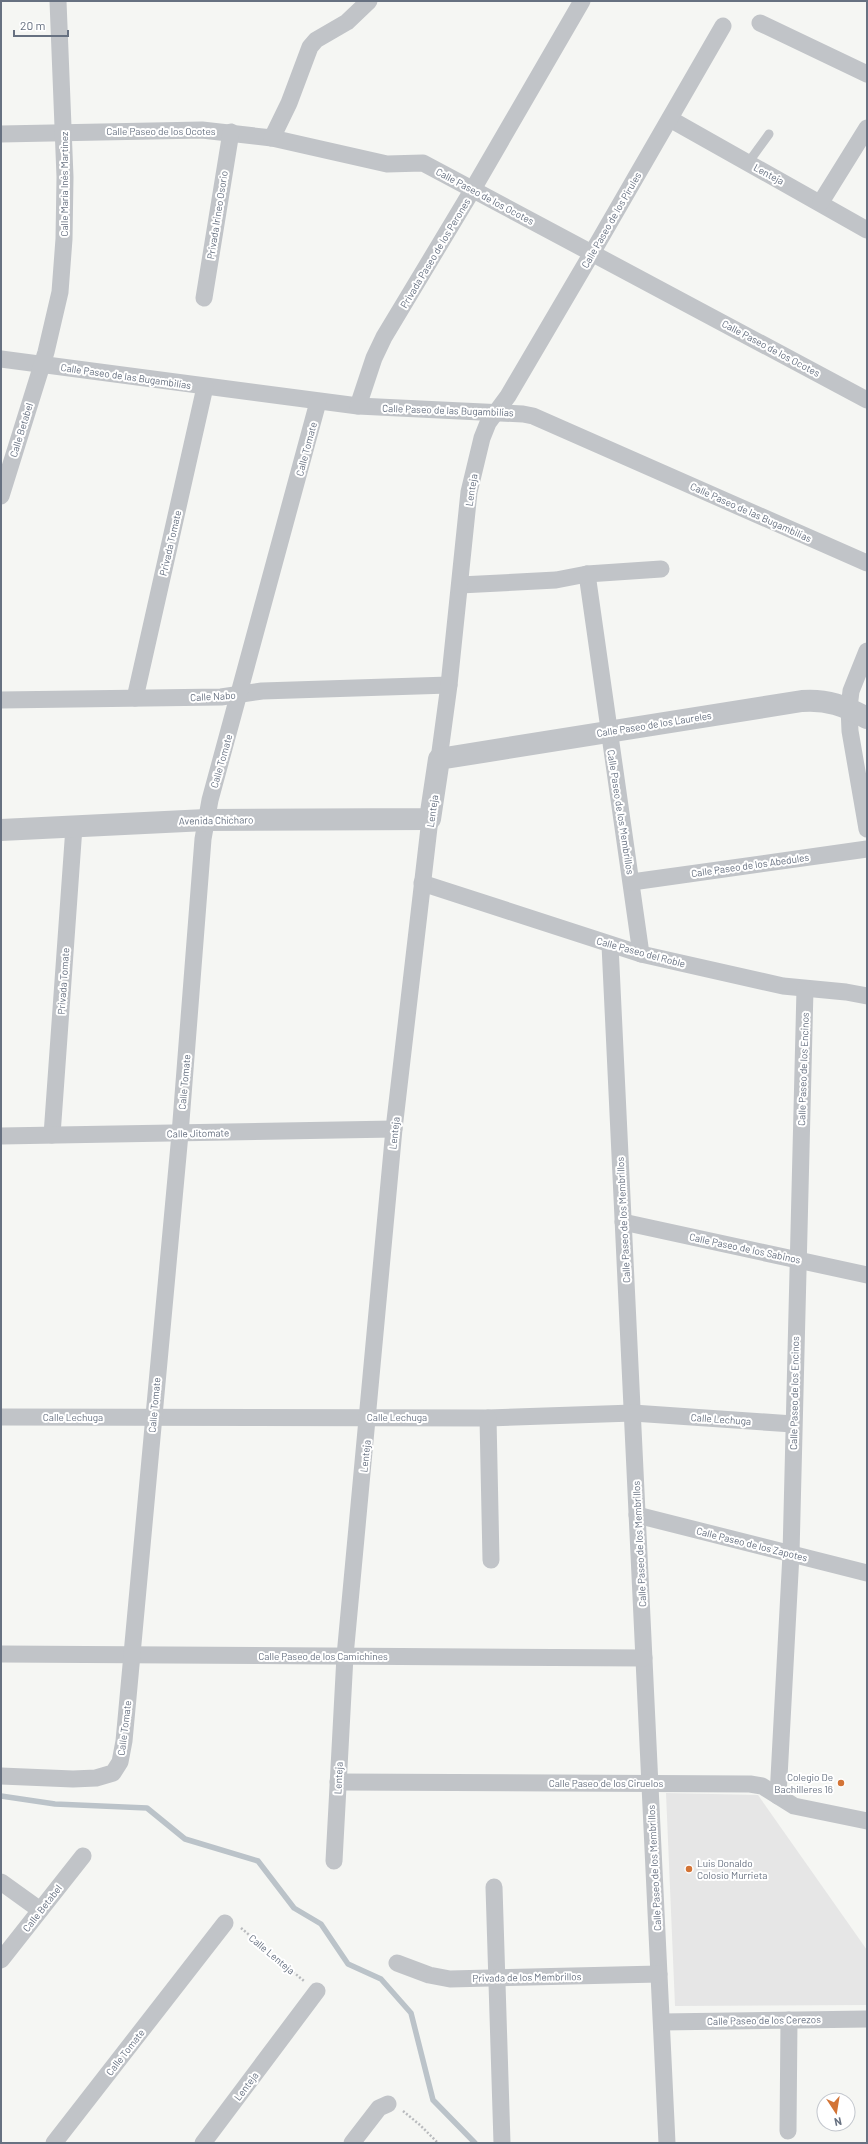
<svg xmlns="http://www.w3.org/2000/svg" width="868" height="2144" font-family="Barlow,sans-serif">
<rect width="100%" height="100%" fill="#f5f6f3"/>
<path fill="#e6e6e6" d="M 666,1793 L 758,1795 L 867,1950 L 867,2005 L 675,2006 Z"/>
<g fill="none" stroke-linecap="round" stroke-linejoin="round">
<path stroke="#bbc3c9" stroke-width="5.5" d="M 1,1796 L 55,1804 L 147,1808 L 185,1839 L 258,1861 L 294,1908 L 321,1924 L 348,1964 L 381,1979 L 411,2013 L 433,2100 L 475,2143"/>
<g stroke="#b9bbbe" stroke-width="2.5" stroke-dasharray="2 2" stroke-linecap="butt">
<path d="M 241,1928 L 304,1981"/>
<path d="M 403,2111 L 420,2125 L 438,2143"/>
</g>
<path stroke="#c1c4c8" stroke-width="9" d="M 748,163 L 769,134"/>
<g stroke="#c1c4c8" stroke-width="17">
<path d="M 760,23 L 867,74"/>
<path d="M 670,119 L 867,230"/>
<path d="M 1,134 L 202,130 L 272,138 L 387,164 L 423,163 L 867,400"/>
<path d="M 272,138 L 289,103 L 310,47 L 316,40 L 347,22 L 369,1"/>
<path d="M 821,202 L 867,128"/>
<path d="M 204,298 L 231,132"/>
<path d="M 1,359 L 358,406 L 523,414 L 533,416 L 867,563"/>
<path d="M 358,406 L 374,358 L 384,337 L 473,189 L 582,1"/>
<path d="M 1,496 L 46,352 L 60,292 L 64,239 L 65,177 L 58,1"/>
<path d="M 587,574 L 641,954"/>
<path d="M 460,585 L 556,580 L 587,574 L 661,569"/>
<path d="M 867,651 L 851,691 L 849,708 L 850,731 L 867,829"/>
<path d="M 135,698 L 205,387"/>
<path d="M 1,700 L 221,697 L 262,691 L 449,685"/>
<path d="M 439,759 L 449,685 L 469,492 L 482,438 L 488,423 L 508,396 L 592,253 L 723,26"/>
<path d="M 632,882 L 867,849"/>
<path d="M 422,883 L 641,954 L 783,986 L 846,992 L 867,996"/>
<path d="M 610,945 L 667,2143"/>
<path d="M 52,1135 L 74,827"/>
<path d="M 1,1136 L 394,1129"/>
<path d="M 623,1222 L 867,1275"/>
<path d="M 1,1417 L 488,1418 L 633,1413 L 793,1424"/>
<path d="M 488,1418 L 491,1560"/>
<path d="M 637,1515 L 867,1573"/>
<path d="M 1,1654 L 644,1658"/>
<path d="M 1,1776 L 73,1779 L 96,1778 L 113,1773 L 120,1762 L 124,1741 L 180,1134 L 203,839 L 210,800 L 318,402"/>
<path d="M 338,1782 L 750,1784 L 762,1786 L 794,1806 L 867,1821"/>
<path d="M 778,1796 L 791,1554 L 805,989"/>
<path d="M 334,1861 L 345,1656 L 394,1129 L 430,819"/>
<path d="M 1,1882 L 40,1910"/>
<path d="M 494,1887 L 502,2143"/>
<path d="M 1,1960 L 83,1856"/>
<path d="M 397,1963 L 429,1975 L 450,1979 L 659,1974"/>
<path d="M 662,2022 L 867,2019"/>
<path d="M 788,2131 L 789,2020"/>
<path d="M 54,2143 L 225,1923"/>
<path d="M 203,2143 L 317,1991"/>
<path d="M 352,2143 L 379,2108 L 388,2104"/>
</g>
<path stroke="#c1c4c8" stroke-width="22" d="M 1,830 L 206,820 L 430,819 L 439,759 L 802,701 C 827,699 845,706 867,718"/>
</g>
<g fill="#d37436" stroke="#fff" stroke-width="1.5">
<circle cx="841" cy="1783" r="4"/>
<circle cx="689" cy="1869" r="4"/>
</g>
<g text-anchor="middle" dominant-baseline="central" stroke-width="4" stroke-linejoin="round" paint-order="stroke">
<g font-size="10" fill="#677181" stroke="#fff">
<text x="161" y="131">Calle Paseo de los Ocotes</text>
<text transform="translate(769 174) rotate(28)">Lenteja</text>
<text transform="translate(64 184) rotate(-90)">Calle María Inés Martínez</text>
<text transform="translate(485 196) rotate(28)">Calle Paseo de los Ocotes</text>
<text transform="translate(217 215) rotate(-81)">Privada Irineo Osorio</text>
<text transform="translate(611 220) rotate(-60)">Calle Paseo de los Pirules</text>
<text transform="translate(435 253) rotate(-59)">Privada Paseo de los Perones</text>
<text transform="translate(771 348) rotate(28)">Calle Paseo de los Ocotes</text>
<text transform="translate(126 376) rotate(8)">Calle Paseo de las Bugambilias</text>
<text transform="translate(448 410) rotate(2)">Calle Paseo de las Bugambilias</text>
<text transform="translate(21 430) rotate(-73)">Calle Betabel</text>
<text transform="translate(306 449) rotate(-75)">Calle Tomate</text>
<text transform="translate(471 490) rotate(-81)">Lenteja</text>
<text transform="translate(751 512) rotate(24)">Calle Paseo de las Bugambilias</text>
<text transform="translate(170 543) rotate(-77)">Privada Tomate</text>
<text transform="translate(213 696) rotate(-3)">Calle Nabo</text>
<text transform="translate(654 724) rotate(-9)">Calle Paseo de los Laureles</text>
<text transform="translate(221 761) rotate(-74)">Calle Tomate</text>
<text transform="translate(432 811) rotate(-82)">Lenteja</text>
<text transform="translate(621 812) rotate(81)">Calle Paseo de los Membrillos</text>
<text transform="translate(216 820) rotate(-1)">Avenida Chícharo</text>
<text transform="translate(750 865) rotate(-8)">Calle Paseo de los Abedules</text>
<text transform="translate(641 952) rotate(15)">Calle Paseo del Roble</text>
<text transform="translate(63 981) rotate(-86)">Privada Tomate</text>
<text transform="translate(803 1069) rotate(-88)">Calle Paseo de los Encinos</text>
<text transform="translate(184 1082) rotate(-85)">Calle Tomate</text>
<text transform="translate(198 1133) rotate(-1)">Calle Jitomate</text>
<text transform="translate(394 1133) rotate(-84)">Lenteja</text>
<text transform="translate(623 1220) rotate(-93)">Calle Paseo de los Membrillos</text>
<text transform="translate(745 1248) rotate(12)">Calle Paseo de los Sabinos</text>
<text transform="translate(794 1393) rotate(-89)">Calle Paseo de los Encinos</text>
<text transform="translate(154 1405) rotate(-85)">Calle Tomate</text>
<text x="73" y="1417">Calle Lechuga</text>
<text x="397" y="1417">Calle Lechuga</text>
<text transform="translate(721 1419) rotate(4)">Calle Lechuga</text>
<text transform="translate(365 1456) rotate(-84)">Lenteja</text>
<text transform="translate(639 1544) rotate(-93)">Calle Paseo de los Membrillos</text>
<text transform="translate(752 1544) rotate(14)">Calle Paseo de los Zapotes</text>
<text x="323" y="1656">Calle Paseo de los Camichines</text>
<text transform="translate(124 1728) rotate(-83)">Calle Tomate</text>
<text transform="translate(338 1778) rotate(-87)">Lenteja</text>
<text x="606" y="1783">Calle Paseo de los Ciruelos</text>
<text transform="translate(654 1868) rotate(-93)">Calle Paseo de los Membrillos</text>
<text transform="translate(42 1908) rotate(-52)">Calle Betabel</text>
<text transform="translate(272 1954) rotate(40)">Calle Lenteja</text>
<text transform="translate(527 1977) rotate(-1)">Privada de los Membrillos</text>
<text transform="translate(764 2020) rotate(-1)">Calle Paseo de los Cerezos</text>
<text transform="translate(125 2052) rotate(-52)">Calle Tomate</text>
<text transform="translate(246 2086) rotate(-53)">Lenteja</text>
</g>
<g font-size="10" fill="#677181" stroke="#fff" text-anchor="end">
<text x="833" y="1777">Colegio De<tspan x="833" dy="12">Bachilleres 16</tspan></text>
<text x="697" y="1863" text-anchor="start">Luis Donaldo<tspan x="697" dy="12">Colosio Murrieta</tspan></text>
</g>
</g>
<rect width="868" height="2144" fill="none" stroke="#677181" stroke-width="4"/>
<g transform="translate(836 2112) rotate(168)"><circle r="19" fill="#ffffff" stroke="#c2c6cd"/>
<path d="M0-3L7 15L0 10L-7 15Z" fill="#d37436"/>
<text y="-6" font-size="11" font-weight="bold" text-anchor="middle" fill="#677181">N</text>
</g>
<path d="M14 30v6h54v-6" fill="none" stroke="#677181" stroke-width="2"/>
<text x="20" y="30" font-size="12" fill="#677181" stroke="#ffffff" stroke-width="3" paint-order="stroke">20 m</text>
</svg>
